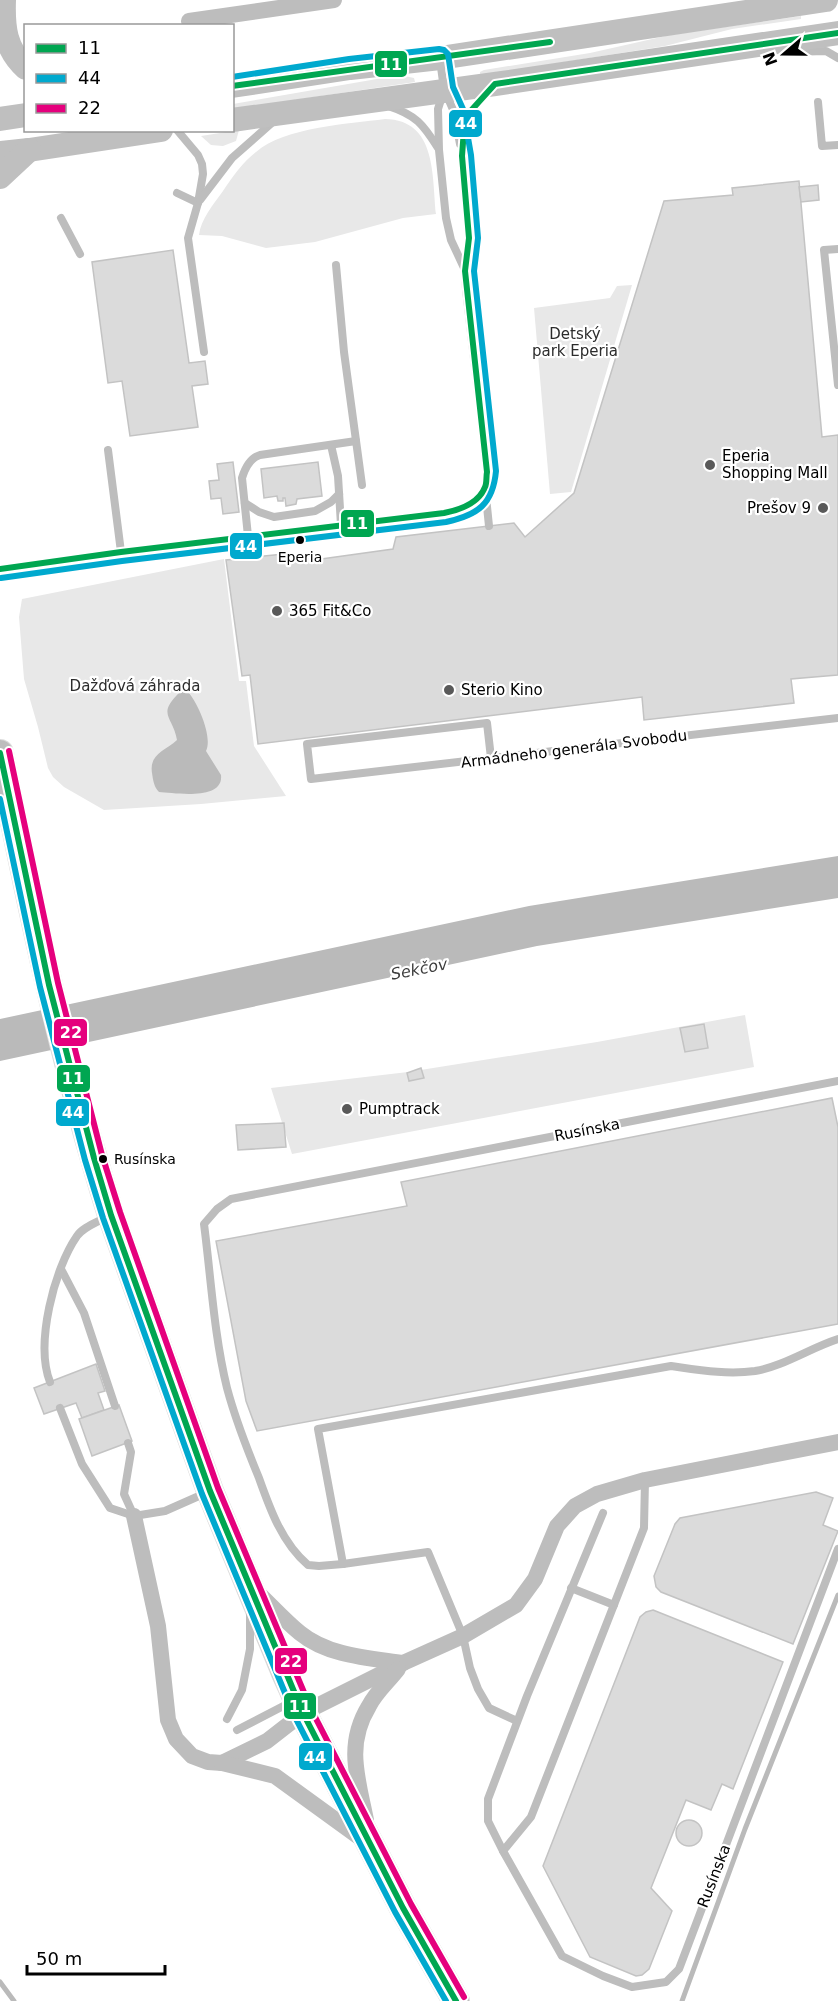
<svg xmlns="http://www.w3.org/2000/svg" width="838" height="2001" font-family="'DejaVu Sans',sans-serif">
<rect width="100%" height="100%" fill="#fff"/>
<g fill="#e8e8e8">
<path d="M 801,16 L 801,19 L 732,29 L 665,46 L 482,75 L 480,74 L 480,72 L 484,70 L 590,53 L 670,35 Z"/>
<path d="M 400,75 L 414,78 L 415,82 L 233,109 L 233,104 Z"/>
<path d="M 385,119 C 437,120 432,176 436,214 L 403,218 L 315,242 L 266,248 L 222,236 L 199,235 C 201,219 213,205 223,191 C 232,177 243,162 256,152 C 285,127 348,124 385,119 Z"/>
<path d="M 239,130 L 236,141 L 223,146 L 211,145 L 201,136 Z"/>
<path d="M 632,285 L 571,492 L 550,494 L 534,308 L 610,298 L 617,286 Z"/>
<path d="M 224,559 L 239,681 L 246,681 L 254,746 L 286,796 L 201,804 L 104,810 L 64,787 L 53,777 L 48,768 L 38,727 L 24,679 L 19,617 L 22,599 Z"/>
<path d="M 745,1015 L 754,1067 L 292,1154 L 271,1088 L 408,1072 L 597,1042 Z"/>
</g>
<g fill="#bababa">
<path d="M 180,692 L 188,692 C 198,703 213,737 206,751 L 221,775 C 224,801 175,793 159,792 C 154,787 153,780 152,773 C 149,754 165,751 177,740 C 173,716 156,715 180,692 Z"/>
<path d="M 838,856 L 838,898 L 537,946 L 0,1061 L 0,1019 L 529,906 Z"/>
</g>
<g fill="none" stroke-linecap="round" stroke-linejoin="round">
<g stroke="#bababa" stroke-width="5">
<path d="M 0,1982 L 14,2001"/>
<path d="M 682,2001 L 745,1829 L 838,1595"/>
</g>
</g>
<g fill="#dbdbdb" stroke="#c3c3c3" stroke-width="1.5">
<path d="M 799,181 L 822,437 L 838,435 L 838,675 L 791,679 L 794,703 L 644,720 L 642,697 L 258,744 L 250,675 L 242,676 L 226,560 L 284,554 L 314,560 L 393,549 L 396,537 L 514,523 L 525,537 L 574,493 L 664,201 L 733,195 L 732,188 Z"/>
<path d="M 818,185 L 819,200 L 801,202 L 799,187 Z"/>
<path d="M 173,250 L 189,363 L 205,361 L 208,384 L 192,386 L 198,427 L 130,436 L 122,381 L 108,383 L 92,262 Z"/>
<path d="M 233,462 L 239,512 L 223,514 L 221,498 L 211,499 L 209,481 L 219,480 L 217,464 Z"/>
<path d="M 318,462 L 322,496 L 297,499 L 296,504 L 286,506 L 285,498 L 283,498 L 283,501 L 278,501 L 277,496 L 264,498 L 261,469 Z"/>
<path d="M 704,1024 L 708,1048 L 685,1052 L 680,1028 Z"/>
<path d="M 421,1068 L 424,1078 L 409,1081 L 407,1073 Z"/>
<path d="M 832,1098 L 838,1127 L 838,1324 L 257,1431 L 246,1401 L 216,1241 L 407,1206 L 401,1182 Z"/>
<path d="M 284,1123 L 286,1147 L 238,1150 L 236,1125 Z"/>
<path d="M 96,1364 L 105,1391 L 98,1393 L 104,1410 L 82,1418 L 76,1403 L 44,1414 L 34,1388 Z"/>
<path d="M 119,1405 L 132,1441 L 92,1456 L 79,1419 Z"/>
<path d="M 816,1492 L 833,1498 L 823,1525 L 838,1531 L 793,1644 L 661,1592 L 656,1587 L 654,1576 L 675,1524 L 680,1518 Z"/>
<path d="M 653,1610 L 783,1662 L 733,1789 L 722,1784 L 711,1810 L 686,1800 L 651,1888 L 672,1911 L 649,1969 L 642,1975 L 636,1976 L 590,1957 L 543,1866 L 640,1617 L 646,1612 Z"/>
<circle cx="689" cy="1833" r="13"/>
</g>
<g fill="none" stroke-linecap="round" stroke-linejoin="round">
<defs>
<path id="primary" d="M 0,753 C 31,908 63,1063 111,1215 L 210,1491 L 285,1673 L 303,1713 L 403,1908 L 456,2001"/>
</defs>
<use href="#primary" stroke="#dbdbdb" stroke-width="28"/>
<g stroke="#bdbdbd" stroke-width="8">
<path d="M 789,52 L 826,51 L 838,58"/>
<path d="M 440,60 L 444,89 L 454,112 L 460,144"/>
<path d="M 443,93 L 438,109 L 439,150 L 446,218 L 451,240 L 465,270"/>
<path d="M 818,102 L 822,146 L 838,145"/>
<path d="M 388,106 C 416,115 423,124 438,148"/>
<path d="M 177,130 L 198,155 L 202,164 L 203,174 L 198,203 L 188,238 L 204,352"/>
<path d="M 177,193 L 198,203"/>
<path d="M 200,200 L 232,158 L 275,120"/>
<path d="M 61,218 L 80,254"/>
<path d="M 838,249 L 824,250 L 838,385"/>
<path d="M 336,265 L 344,352 L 362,485"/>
<path d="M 331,445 L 338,476 L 341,525"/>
<path d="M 108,450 L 121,552"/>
<path d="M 485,487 L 489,526"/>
<path d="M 245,503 L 259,512 L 274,517 L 315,511 L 331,502 L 339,494"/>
<path d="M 248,536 L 242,478 C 245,468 250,458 260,455 L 356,441"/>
<path d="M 0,569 L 121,552 L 444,513 C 459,510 478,503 485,487 C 486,483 486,477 487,472 L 466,289 L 465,271 L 469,238 L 462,156 L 464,129 L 467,115 L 489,90"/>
<path d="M 491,758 L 487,723 L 307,744 L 311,779 L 838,718"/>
<path d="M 61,1269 L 84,1313 L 115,1406"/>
<path d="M 50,1382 C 35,1344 54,1269 77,1236 C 83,1227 98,1222 108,1216"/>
<path d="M 60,1408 L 82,1464 L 110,1508 L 134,1516 L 165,1511 L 208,1492"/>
<path d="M 128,1443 L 131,1452 L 124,1494 L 134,1516"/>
<path d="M 645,1480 L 644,1528 L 531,1817 L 503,1851 L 562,1956 L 603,1976 L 632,1987 L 666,1982 L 679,1969 L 838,1549"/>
<path d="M 343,1564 L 319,1566 L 308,1565 C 282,1543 270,1509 259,1478 C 247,1449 235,1418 227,1388 C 214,1335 211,1278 204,1224 L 217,1209 L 231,1199 L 838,1081"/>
<path d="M 571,1588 L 614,1605"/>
<path d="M 227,1719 L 242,1690 L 250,1649 L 250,1609"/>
<path d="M 517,1721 L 489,1708 L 478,1689 L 470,1668 L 463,1636 L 428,1552 L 343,1564 L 318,1429 L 671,1366 C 699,1370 727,1375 755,1371 C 784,1366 810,1348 838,1339"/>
<path d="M 237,1730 L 295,1700"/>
<path d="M 503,1851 L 488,1821 L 488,1799 L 527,1696 L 603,1513"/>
</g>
<g stroke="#bdbdbd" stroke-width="16">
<path d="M 189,21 L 334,0"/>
<path d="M 134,1516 L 158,1626 L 168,1720 L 176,1739 L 192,1756 L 208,1762 L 222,1763 L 267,1741 L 303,1713 L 403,1663 L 463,1636 L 516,1605 L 535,1579 L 557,1526 L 575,1506 L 597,1494 L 645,1480 L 838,1442"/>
<path d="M 255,1590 C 270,1604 284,1620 300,1633 C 328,1656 369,1658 403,1663"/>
<path d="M 222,1763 L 275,1776 L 366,1842"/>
<path d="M 366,1820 C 358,1779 345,1745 369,1706 C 376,1692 389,1681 398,1669"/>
</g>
<g stroke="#bfbfbf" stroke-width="24">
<path d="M 4,0 C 3,27 5,49 26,68"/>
<path d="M 232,86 L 350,68 L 440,58 L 826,0"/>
<path d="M 0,119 L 26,115"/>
<path d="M 232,120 L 495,84 L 838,33"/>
<path d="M 0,153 L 29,150 L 161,130"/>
<path d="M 0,177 L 29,150"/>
</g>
<use href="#primary" stroke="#bdbdbd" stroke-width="26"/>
<defs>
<g id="bus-1">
<path d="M 232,86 L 550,42"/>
<path d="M 0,569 L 121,552 L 444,513 C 459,510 479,503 485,487 C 487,483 486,477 487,472 L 465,271 L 469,238 L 462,156 L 464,129 L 467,115 L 495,84 L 838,33"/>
<path d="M 0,753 L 49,985 L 94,1158 L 111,1215 L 210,1491 L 303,1713 L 403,1908 L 456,2001"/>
</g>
<g id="bus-2">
<path d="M 1,578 L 122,561 L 446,522 C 478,515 493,504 496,471 L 474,271 L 478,238 L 471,155 L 463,109 L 453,87 L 448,54 L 444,50 L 439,49 L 349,59 L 232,77"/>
<path d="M 0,799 L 40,987 L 85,1160 L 103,1218 L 202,1494 L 295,1717 L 395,1912 L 446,2001"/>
</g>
<path id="bus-3" d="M 9,751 L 58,983 L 102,1155 L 120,1212 L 218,1488 L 311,1709 L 411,1904 L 464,1997"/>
</defs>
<use href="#bus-1" stroke="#fff" stroke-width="10"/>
<use href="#bus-2" stroke="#fff" stroke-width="10"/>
<use href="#bus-3" stroke="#fff" stroke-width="10"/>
<use href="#bus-1" stroke="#00a651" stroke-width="6"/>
<use href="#bus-2" stroke="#00a9ce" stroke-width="6"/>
<use href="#bus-3" stroke="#e5007d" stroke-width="6"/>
</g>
<g fill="#595959" stroke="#fff" stroke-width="2">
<circle cx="710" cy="465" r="6"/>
<circle cx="823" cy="508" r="6"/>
<circle cx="277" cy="611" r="6"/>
<circle cx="449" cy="690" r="6"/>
<circle cx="347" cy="1109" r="6"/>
</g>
<g fill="#000" stroke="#fff" stroke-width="2">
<circle cx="300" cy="540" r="5"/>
<circle cx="103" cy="1159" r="5"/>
</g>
<g text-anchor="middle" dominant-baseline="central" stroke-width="4.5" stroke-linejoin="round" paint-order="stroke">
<g font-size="14" fill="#000" stroke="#fff">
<text x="300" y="557">Eperia</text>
<text x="114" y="1159" text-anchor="start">Rusínska</text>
</g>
<g font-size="15" fill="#2c2c2c" stroke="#fff">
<text x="575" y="334">Detský<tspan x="575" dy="17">park Eperia</tspan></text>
<text x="135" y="686">Dažďová záhrada</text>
</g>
<g font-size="15" fill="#000" stroke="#fff" text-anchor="start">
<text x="722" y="456">Eperia<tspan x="722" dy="17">Shopping Mall</tspan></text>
<text x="811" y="508" text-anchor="end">Prešov 9</text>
<text x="289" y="611">365 Fit&amp;Co</text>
<text x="461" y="690">Sterio Kino</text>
<text x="359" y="1109">Pumptrack</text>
</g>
<g font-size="15" fill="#000" stroke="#fff">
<text transform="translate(574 749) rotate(-7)">Armádneho generála Svobodu</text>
<text transform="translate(587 1130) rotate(-11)">Rusínska</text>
<text transform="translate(714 1876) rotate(-69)">Rusínska</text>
</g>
<g font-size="16" font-style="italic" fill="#3d3d3d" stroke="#fff">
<text transform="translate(419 969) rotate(-11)">Sekčov</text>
</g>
</g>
<g stroke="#fff" stroke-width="2">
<rect x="374" y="50" width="34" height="28" rx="6" fill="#00a651"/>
<rect x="448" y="109" width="35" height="29" rx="6" fill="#00a9ce"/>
<rect x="340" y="509" width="35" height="29" rx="6" fill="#00a651"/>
<rect x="229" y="532" width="34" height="28" rx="6" fill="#00a9ce"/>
<rect x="53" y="1018" width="35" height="29" rx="6" fill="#e5007d"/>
<rect x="56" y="1064" width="35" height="29" rx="6" fill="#00a651"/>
<rect x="55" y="1098" width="35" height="29" rx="6" fill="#00a9ce"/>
<rect x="274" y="1647" width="34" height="28" rx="6" fill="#e5007d"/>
<rect x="283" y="1692" width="34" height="28" rx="6" fill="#00a651"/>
<rect x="298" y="1742" width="35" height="29" rx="6" fill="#00a9ce"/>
</g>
<g font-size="16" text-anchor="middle" font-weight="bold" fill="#fff">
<text x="391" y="70">11</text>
<text x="466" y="129">44</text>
<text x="357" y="529">11</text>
<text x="246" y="552">44</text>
<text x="71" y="1038">22</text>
<text x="73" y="1084">11</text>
<text x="73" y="1118">44</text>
<text x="291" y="1667">22</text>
<text x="300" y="1712">11</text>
<text x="315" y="1763">44</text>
</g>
<rect x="24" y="24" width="210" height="108" fill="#ffffff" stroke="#999999" stroke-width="1.5"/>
<rect x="36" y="44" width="30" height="9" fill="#00a651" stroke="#999999" stroke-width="1.5"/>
<text x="78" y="54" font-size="18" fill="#000000">11</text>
<rect x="36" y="74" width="30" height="9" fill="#00a9ce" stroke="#999999" stroke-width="1.5"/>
<text x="78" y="84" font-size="18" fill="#000000">44</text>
<rect x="36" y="104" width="30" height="9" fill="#e5007d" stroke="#999999" stroke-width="1.5"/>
<text x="78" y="114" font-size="18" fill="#000000">22</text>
<g transform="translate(784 54) rotate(250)" stroke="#ffffff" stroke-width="4.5" paint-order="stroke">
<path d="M0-4.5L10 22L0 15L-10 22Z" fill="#000000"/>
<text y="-9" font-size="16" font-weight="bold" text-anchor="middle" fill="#000000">N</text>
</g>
<path d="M27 1965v9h138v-9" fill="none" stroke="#000000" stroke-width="3"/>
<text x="36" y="1965" font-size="18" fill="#000000" stroke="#ffffff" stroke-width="4.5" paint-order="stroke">50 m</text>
</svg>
